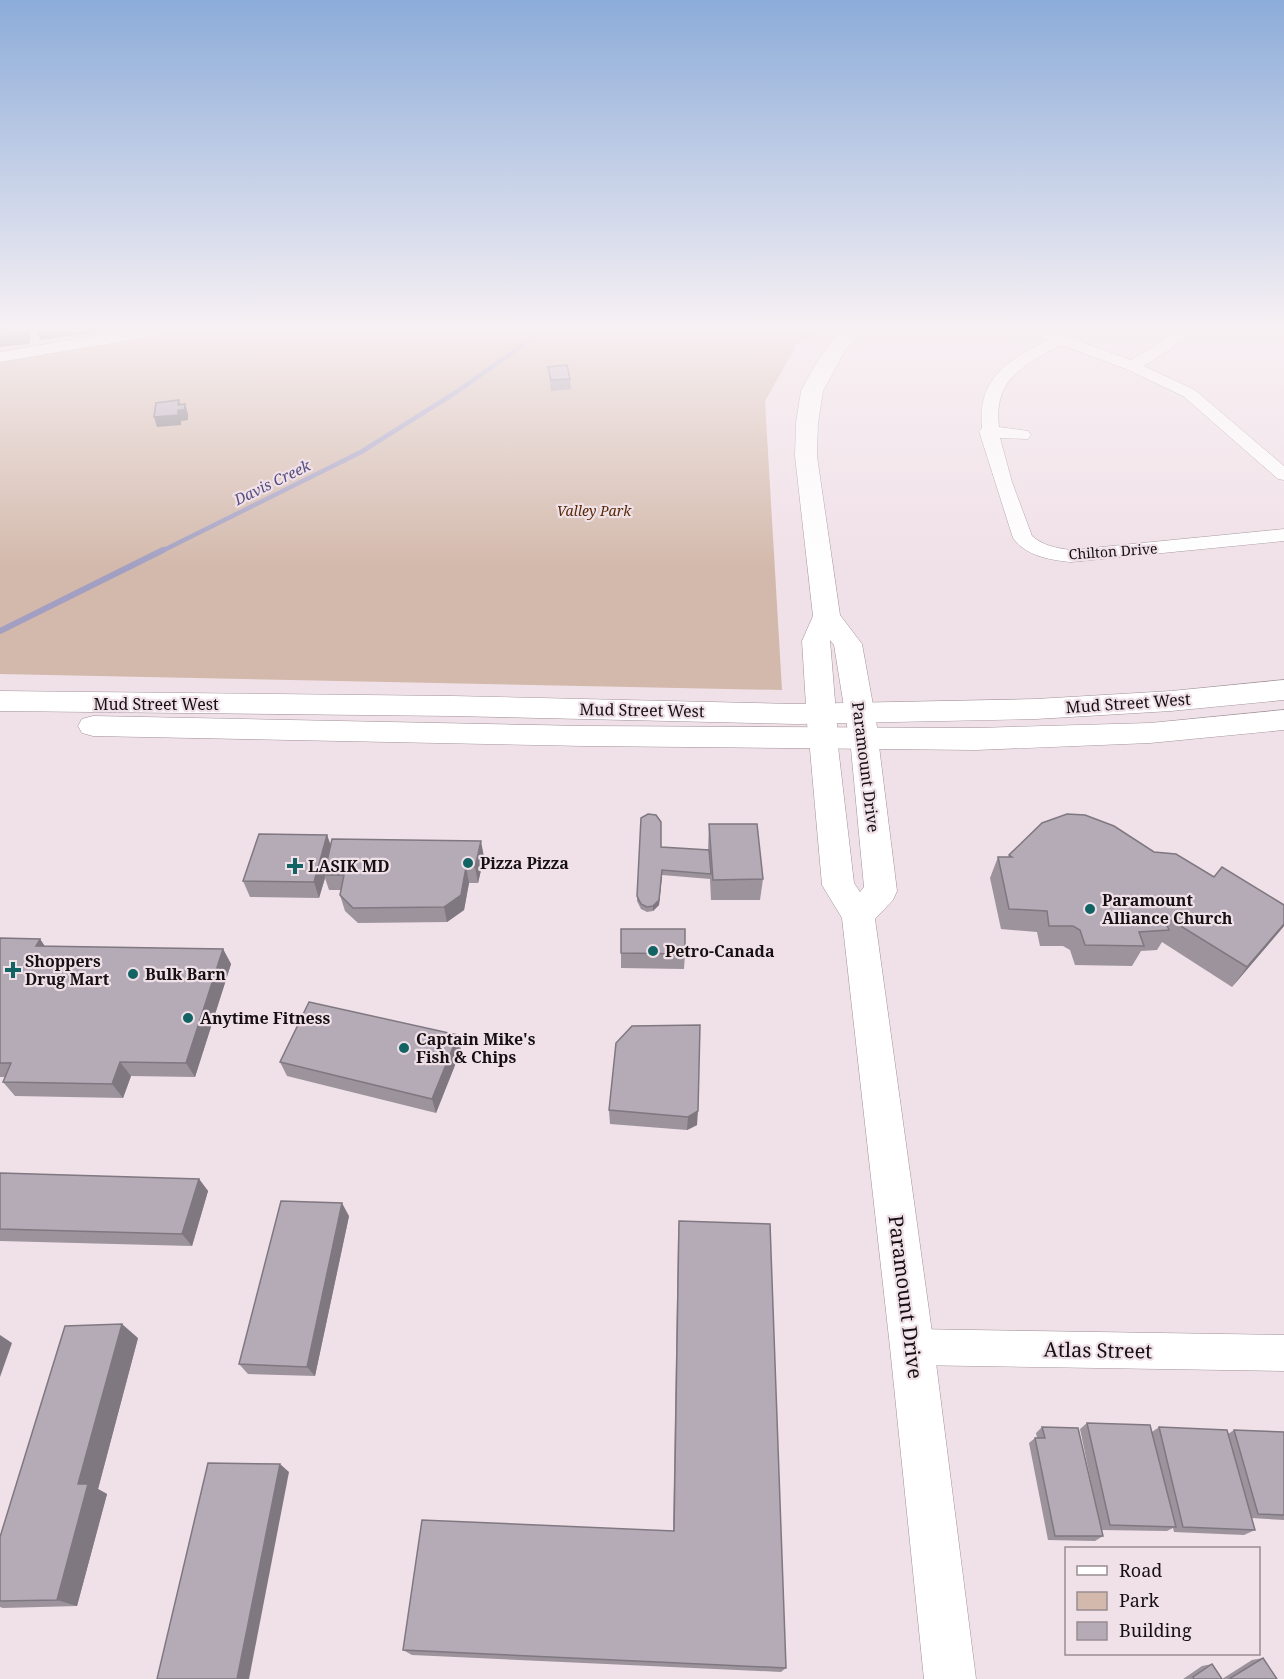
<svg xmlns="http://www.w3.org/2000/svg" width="1284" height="1679" font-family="'Noto Serif',serif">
<rect width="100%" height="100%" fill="#f0e0e7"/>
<path fill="#d3b9ab" d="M 171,332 L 820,332 L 797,344 L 765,401 L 782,690 L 0,674 L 0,361 Z"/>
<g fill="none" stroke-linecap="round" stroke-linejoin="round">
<path stroke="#a29fc2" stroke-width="4.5" d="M 160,552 L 361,452 L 458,391 L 541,332"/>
<path stroke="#a29fc2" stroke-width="6" d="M 0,631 L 163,550"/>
<defs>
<g id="minor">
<path d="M 118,332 L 155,332 L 148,337 L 0,362 L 0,352 Z"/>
<path d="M 1039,332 L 1055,332 L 1131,360 L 1177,332 L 1196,332 L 1144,366 L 1195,390 L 1284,466 L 1284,480 L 1278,479 L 1183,396 L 1126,369 L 1061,345 C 1024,365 993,379 999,427 L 1028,431 L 1031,435 L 1028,439 L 1000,438 L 1012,482 L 1032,536 C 1044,546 1056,548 1071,550 L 1284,529 L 1284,541 L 1071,562 C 1050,560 1026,556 1013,538 L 979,431 L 982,428 C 977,378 1008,360 1048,340 L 1040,337 Z"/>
<path d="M 912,1329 L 1284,1335 L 1284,1371 L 912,1365 L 899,1360 L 894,1347 L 899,1334 Z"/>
</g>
<path id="tertiary" d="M 823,728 L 833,731 L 837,738 L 854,883 L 860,892 L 864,887 L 850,738 L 854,731 L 864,728 L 874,731 L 878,738 L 897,891 L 893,900 L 875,919 L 934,1347 L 976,1679 L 924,1679 L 890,1347 L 842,918 L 822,885 L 809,738 L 813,731 Z"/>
<path id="secondary" d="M 841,332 L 863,332 L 846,349 L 823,391 L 818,423 L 817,456 L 840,615 L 862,644 L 879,738 L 875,745 L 864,749 L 853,745 L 849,738 L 834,645 L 830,640 L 838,738 L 834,745 L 823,749 L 812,745 L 808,738 L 802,641 L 813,616 L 795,456 L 796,423 L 801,391 L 812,370 L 831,341 Z"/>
<g id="primary">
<path d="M 1284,680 L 1284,700 L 1171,711 L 1036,719 L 797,724 L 452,716 L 0,711 L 0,691 L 452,696 L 797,704 L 1036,699 L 1171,691 Z"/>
<path d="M 1284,710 L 1284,730 L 1150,743 L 976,750 L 585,746 L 93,736 L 82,733 L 78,726 L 82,719 L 93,716 L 585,726 L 976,728 L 1150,723 Z"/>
</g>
</defs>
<use href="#minor" stroke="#a19298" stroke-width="1"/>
<use href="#tertiary" stroke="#a19298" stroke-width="1"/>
<use href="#secondary" stroke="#a19298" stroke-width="1"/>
<use href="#primary" stroke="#a19298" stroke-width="1"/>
<use href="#minor" fill="#fff" fill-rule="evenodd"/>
<use href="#tertiary" fill="#fff" fill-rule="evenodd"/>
<use href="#secondary" fill="#fff" fill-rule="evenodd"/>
<use href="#primary" fill="#fff" fill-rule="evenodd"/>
</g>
<g fill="#9c939d">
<path d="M 548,367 L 570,379 L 571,389 L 551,391 Z"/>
<path d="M 709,824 L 763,879 L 760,900 L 711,900 L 710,879 L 662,875 L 659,905 L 653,911 L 647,912 L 641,909 L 637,901 L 637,896 L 661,847 L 708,850 Z"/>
<path d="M 327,835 L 330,845 L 484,857 L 478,883 L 469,883 L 464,910 L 447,922 L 358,923 L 345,911 L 340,895 L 341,890 L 329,890 L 325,878 L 319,898 L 250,897 L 243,881 Z"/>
<path d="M 1154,852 L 1284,905 L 1284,926 L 1232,987 L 1162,942 L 1157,950 L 1141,951 L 1132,966 L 1075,965 L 1070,950 L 1063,946 L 1040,946 L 1037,932 L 1001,929 L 990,878 L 998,857 L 1008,857 L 1009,855 Z"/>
<path d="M 0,938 L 40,939 L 45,947 L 223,949 L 231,964 L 195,1077 L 131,1076 L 123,1098 L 15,1096 L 3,1082 L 5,1077 L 0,1077 Z"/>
<path d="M 621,953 L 685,954 L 684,969 L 621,968 Z"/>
<path d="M 616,1043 L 697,1125 L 687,1130 L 610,1124 L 609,1110 Z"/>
<path d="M 461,1050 L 436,1113 L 287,1076 L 280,1062 Z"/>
<path d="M 0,1173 L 199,1179 L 208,1191 L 192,1246 L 0,1241 Z"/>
<path d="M 349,1216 L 315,1376 L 248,1374 L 239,1364 Z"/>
<path d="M 679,1221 L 786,1668 L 781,1672 L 412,1655 L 403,1650 L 673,1531 L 678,1237 Z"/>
<path d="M 138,1338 L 98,1489 L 107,1494 L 77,1606 L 3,1608 L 0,1607 L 0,1537 Z"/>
<path d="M 1087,1423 L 1152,1432 L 1159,1427 L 1228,1434 L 1234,1430 L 1284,1432 L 1284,1520 L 1251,1518 L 1255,1530 L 1244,1535 L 1174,1532 L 1173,1528 L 1167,1531 L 1101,1530 L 1080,1429 Z"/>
<path d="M 1042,1427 L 1103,1536 L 1095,1541 L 1048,1540 L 1029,1443 L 1035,1438 L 1037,1438 L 1036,1433 Z"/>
<path d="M 1263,1658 L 1277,1679 L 1183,1679 L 1202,1666 L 1212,1664 L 1222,1679 L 1252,1660 Z"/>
</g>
<g fill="#7f7880">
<path d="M 25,332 L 29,332 L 31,335 L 29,344 L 0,347 L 0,337 Z"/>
<path d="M 37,332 L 98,332 L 40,340 Z"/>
<path d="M 179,400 L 182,410 L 185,404 L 188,414 L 188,420 L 181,421 L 181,425 L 157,427 L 154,417 L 178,405 Z"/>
<path d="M 327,835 L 333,851 L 324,875 L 325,878 L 319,898 L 314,882 Z"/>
<path d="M 481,841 L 484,857 L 478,883 L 475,867 Z"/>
<path d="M 466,867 L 469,883 L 464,910 L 447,922 L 444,907 Z"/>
<path d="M 662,875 L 659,905 L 653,911 L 653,906 Z"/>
<path d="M 1284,924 L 1284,926 L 1279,932 L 1232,987 L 1247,967 Z"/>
<path d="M 40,939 L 50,954 L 36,946 Z"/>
<path d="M 223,949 L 231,964 L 195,1077 L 186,1063 Z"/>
<path d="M 458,1035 L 461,1050 L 436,1113 L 432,1099 Z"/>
<path d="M 120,1062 L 131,1076 L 123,1098 L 112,1084 Z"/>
<path d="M 698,1111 L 697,1125 L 687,1130 L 688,1117 Z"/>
<path d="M 199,1179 L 208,1191 L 192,1246 L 182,1234 Z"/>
<path d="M 342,1203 L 349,1216 L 315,1376 L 307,1367 Z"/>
<path d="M 122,1324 L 138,1338 L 98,1489 L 107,1494 L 77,1606 L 57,1600 L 78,1484 Z"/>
<path d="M 0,1335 L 12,1343 L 0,1377 Z"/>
<path d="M 280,1464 L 289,1472 L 249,1679 L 237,1679 Z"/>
</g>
<g fill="#b5abb7" stroke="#7f7880" stroke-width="1.5">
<path d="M 0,332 L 25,332 L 24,334 L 0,337 Z"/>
<path d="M 567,365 L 570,379 L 551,380 L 548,367 Z"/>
<path d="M 179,400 L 178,405 L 185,404 L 184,410 L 178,410 L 178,415 L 154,417 L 156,403 Z"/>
<path d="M 648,814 L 656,815 L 661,822 L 661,847 L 709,850 L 711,874 L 662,870 L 659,900 L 653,906 L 647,907 L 641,904 L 637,896 L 641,818 Z"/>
<path d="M 1067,814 L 1085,815 L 1114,826 L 1154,852 L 1176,854 L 1214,877 L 1222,867 L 1284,905 L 1284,924 L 1247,967 L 1171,920 L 1165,920 L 1169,930 L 1139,932 L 1144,946 L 1085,945 L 1080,930 L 1073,926 L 1049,926 L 1047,911 L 1009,909 L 998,857 L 1012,857 L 1009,855 L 1042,823 Z"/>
<path d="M 709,824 L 757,824 L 763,879 L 713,880 Z"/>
<path d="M 259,834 L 327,835 L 314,882 L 243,881 Z"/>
<path d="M 332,839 L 481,841 L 475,867 L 466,867 L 461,895 L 444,907 L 353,908 L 340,895 L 344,875 L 324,875 Z"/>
<path d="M 621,929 L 685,929 L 685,954 L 621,953 Z"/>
<path d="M 0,938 L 40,939 L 36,946 L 223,949 L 186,1063 L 120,1062 L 112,1084 L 3,1082 L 11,1063 L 0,1063 Z"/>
<path d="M 309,1002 L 458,1035 L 432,1099 L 280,1062 Z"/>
<path d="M 700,1025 L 698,1111 L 688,1117 L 609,1110 L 616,1043 L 632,1026 Z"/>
<path d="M 0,1173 L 199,1179 L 182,1234 L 0,1229 Z"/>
<path d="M 281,1201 L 342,1203 L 307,1367 L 239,1364 Z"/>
<path d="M 679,1221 L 770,1224 L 786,1668 L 403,1650 L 422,1520 L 674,1531 Z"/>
<path d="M 122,1324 L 78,1484 L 88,1484 L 57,1600 L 0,1601 L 0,1537 L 65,1326 Z"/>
<path d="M 1087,1423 L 1150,1425 L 1176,1527 L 1110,1525 Z"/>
<path d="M 1042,1427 L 1078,1428 L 1103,1536 L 1055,1536 L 1035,1438 L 1045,1438 Z"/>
<path d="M 1159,1427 L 1227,1430 L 1255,1530 L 1183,1527 Z"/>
<path d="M 1234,1430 L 1284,1432 L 1284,1515 L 1258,1514 Z"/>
<path d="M 208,1463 L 280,1464 L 237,1679 L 157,1679 Z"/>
<path d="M 1263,1658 L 1277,1679 L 1229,1679 Z"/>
<path d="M 1212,1664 L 1222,1679 L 1194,1679 L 1193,1677 Z"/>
</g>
<linearGradient id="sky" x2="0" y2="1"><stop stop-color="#8cacd9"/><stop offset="0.58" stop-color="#f8f1f4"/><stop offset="1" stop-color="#f8f1f4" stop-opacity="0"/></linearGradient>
<rect width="1284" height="568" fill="url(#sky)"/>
<g fill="#126364" stroke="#f0e0e7" stroke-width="2">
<circle cx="468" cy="863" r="6"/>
<path d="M292 857h6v6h6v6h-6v6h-6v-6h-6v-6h6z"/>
<circle cx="1090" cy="909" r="6"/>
<circle cx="653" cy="951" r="6"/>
<path d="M10 961h6v6h6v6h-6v6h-6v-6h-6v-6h6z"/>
<circle cx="133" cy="974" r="6"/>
<circle cx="188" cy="1018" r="6"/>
<circle cx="404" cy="1048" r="6"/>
</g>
<g text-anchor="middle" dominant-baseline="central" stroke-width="4.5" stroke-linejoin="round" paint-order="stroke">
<g font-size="14" font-style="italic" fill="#572906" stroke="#f0e0e7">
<text x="594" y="510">Valley Park</text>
</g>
<g font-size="14" fill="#161013" stroke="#f0e0e7">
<text transform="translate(1113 551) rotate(-4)">Chilton Drive</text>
</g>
<g font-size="15" font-style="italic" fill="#554f81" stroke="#f0e0e7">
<text transform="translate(272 482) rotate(-26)">Davis Creek</text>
</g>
<g font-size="16" fill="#161013" stroke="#f0e0e7">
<text transform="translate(1128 703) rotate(-4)">Mud Street West</text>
<text x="156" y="704">Mud Street West</text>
<text transform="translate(642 710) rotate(1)">Mud Street West</text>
<text transform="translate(866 767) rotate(83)">Paramount Drive</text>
</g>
<g font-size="16" font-weight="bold" fill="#161013" stroke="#f0e0e7" text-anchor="start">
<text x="480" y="863">Pizza Pizza</text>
<text x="308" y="866">LASIK MD</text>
<text x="1102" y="900">Paramount<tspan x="1102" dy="18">Alliance Church</tspan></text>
<text x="665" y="951">Petro-Canada</text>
<text x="25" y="961">Shoppers<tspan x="25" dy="18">Drug Mart</tspan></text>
<text x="145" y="974">Bulk Barn</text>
<text x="200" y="1018">Anytime Fitness</text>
<text x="416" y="1039">Captain Mike's<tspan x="416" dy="18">Fish &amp; Chips</tspan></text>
</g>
<g font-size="20" fill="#161013" stroke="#f0e0e7">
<text transform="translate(906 1297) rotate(83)">Paramount Drive</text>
<text transform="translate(1098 1350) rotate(1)">Atlas Street</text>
</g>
</g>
<rect x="1065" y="1547" width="195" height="108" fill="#f0e0e7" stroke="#998d92" stroke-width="1.5"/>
<rect x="1077" y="1566" width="30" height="9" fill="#ffffff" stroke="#998d92" stroke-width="1.5"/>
<text x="1119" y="1577" font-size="18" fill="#161013">Road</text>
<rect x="1077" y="1592" width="30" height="18" fill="#d3b9ab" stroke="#998d92" stroke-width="1.5"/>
<text x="1119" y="1607" font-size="18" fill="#161013">Park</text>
<rect x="1077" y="1622" width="30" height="18" fill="#b5abb7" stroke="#998d92" stroke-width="1.5"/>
<text x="1119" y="1637" font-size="18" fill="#161013">Building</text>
</svg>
